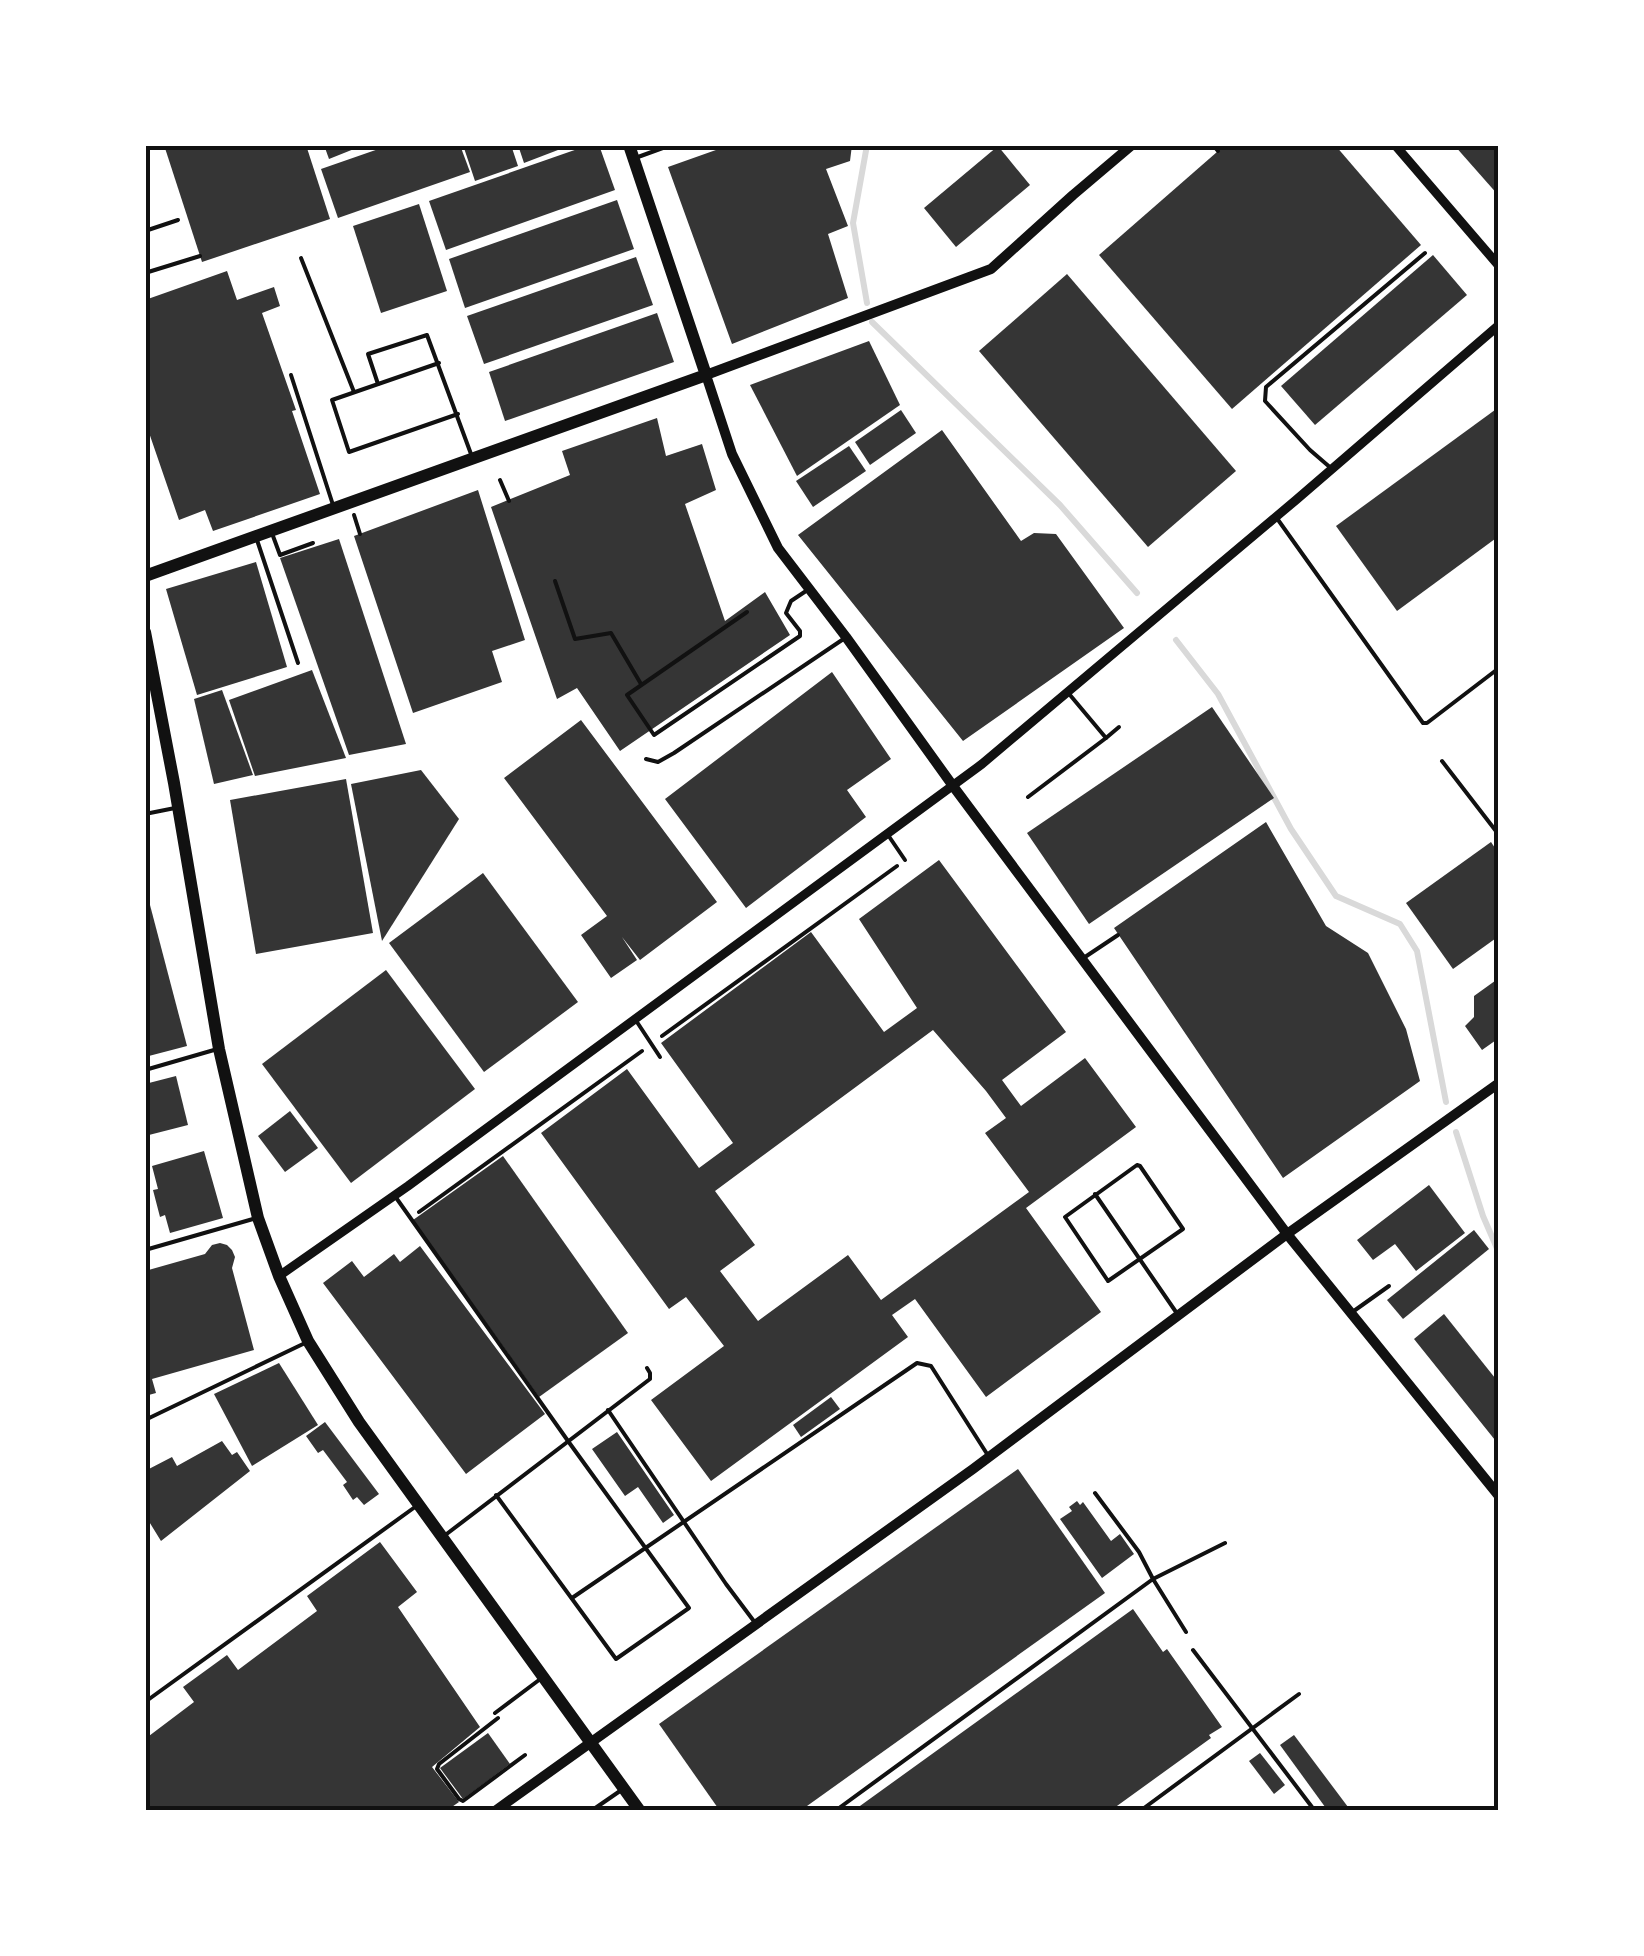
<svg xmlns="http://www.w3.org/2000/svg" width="1644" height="1956" font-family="'Exo 2',sans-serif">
<rect width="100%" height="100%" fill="#fff"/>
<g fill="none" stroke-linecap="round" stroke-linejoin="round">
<g stroke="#d9d9d9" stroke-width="6">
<path d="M 867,303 L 853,223 L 867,145"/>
<path d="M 872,322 L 1060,505 L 1137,593"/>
<path d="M 1176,640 L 1218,694 L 1291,829 L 1336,896 L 1400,924 L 1417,951 L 1446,1102"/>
<path d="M 1456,1132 L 1483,1216 L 1499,1253"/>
</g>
</g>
<g fill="#353535" fill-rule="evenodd">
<path d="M 164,145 L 306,145 L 330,219 L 202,262 Z"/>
<path d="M 324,145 L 364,145 L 329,159 Z"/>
<path d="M 390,145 L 460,145 L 470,172 L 338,218 L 321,169 Z"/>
<path d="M 463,145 L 511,145 L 518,166 L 475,181 Z"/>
<path d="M 518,145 L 571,145 L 524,163 Z"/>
<path d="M 589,145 L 599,145 L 615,190 L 446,250 L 429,201 Z"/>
<path d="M 730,145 L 852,145 L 850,161 L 826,169 L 848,226 L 828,234 L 848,298 L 732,344 L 668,167 Z"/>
<path d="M 1225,145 L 1335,145 L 1421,245 L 1232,409 L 1099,255 Z"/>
<path d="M 1454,145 L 1499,145 L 1499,196 Z"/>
<path d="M 998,146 L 1030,185 L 956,247 L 924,208 Z"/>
<path d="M 617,200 L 634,249 L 465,308 L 449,259 Z"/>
<path d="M 419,204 L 447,291 L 381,313 L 353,226 Z"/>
<path d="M 1433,255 L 1467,295 L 1315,425 L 1281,386 Z"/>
<path d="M 636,257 L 653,305 L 484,364 L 467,316 Z"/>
<path d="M 227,271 L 237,300 L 274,287 L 280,306 L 262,313 L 296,410 L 292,411 L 320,494 L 213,531 L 205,510 L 179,520 L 145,421 L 145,300 Z"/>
<path d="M 1067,274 L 1236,471 L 1148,547 L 979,351 Z"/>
<path d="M 657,313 L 674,362 L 505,421 L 489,372 Z"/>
<path d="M 869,341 L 900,405 L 797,476 L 750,385 Z"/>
<path d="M 1499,407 L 1499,536 L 1397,611 L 1336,526 Z"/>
<path d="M 901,410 L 916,433 L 870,465 L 855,442 Z"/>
<path d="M 657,418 L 666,456 L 702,444 L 716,490 L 685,504 L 725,621 L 765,592 L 790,635 L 620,751 L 577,688 L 557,699 L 491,507 L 570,475 L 562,451 Z"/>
<path d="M 942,430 L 1021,541 L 1034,533 L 1056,534 L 1124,628 L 963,741 L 798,535 Z"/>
<path d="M 849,446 L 866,471 L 813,507 L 796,481 Z"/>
<path d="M 478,490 L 525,640 L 492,651 L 502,682 L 413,713 L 354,536 Z"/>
<path d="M 339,539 L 406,744 L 349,755 L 280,558 Z"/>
<path d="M 256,562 L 287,667 L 197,695 L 166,589 Z"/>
<path d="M 312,670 L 346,758 L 255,776 L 229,700 Z"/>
<path d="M 832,672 L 891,759 L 847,790 L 866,817 L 746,908 L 665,799 Z"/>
<path d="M 222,690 L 253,775 L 214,784 L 194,699 Z"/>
<path d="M 1212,707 L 1274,798 L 1089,924 L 1027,833 Z"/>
<path d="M 581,720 L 717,902 L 640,960 L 622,937 L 637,960 L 611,978 L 581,935 L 607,916 L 504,778 Z"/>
<path d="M 421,770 L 459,819 L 382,941 L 351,784 Z"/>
<path d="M 346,779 L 373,933 L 256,954 L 230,800 Z"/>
<path d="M 1266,822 L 1326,926 L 1368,953 L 1406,1029 L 1420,1081 L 1283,1178 L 1114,928 Z"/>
<path d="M 1491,842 L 1499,854 L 1499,936 L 1453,969 L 1406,903 Z"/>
<path d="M 939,860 L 1066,1032 L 1002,1080 L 1021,1106 L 1085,1058 L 1136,1127 L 1026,1208 L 1101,1312 L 986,1397 L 915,1299 L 892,1315 L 908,1337 L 711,1481 L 651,1400 L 724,1346 L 686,1297 L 669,1309 L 541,1133 L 627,1069 L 699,1168 L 733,1143 L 661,1043 L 811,932 L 884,1032 L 917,1008 L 859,919 ZM 933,1030 L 986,1091 L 1006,1118 L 985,1133 L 1029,1192 L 881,1300 L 848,1255 L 758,1321 L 720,1271 L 755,1245 L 715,1191 Z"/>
<path d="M 483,873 L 578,1002 L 484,1072 L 389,943 Z"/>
<path d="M 145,886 L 187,1046 L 145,1057 Z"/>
<path d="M 386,970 L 475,1089 L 351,1183 L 262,1064 Z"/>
<path d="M 1499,978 L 1499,1038 L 1482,1050 L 1465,1026 L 1474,1017 L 1474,996 Z"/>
<path d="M 176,1076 L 188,1125 L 145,1136 L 145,1084 Z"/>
<path d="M 290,1111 L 318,1148 L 285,1172 L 258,1136 Z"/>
<path d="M 204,1151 L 223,1218 L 170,1233 L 165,1215 L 160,1217 L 153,1190 L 158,1189 L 152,1166 Z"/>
<path d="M 503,1156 L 628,1333 L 539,1397 L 413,1220 Z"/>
<path d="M 1429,1185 L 1465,1233 L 1416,1271 L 1395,1244 L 1373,1260 L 1357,1240 Z"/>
<path d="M 1474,1230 L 1489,1249 L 1403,1319 L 1387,1300 Z"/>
<path d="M 220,1243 L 227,1245 L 232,1250 L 235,1257 L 232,1268 L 254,1350 L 152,1379 L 156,1393 L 145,1396 L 145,1271 L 205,1254 L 212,1245 Z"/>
<path d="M 420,1246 L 545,1414 L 466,1474 L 323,1283 L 352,1261 L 364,1277 L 394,1254 L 400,1262 Z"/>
<path d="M 1444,1314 L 1499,1383 L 1499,1445 L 1414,1339 Z"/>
<path d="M 279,1363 L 318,1425 L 252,1466 L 214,1394 Z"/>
<path d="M 831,1397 L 840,1409 L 801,1437 L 793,1425 Z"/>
<path d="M 325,1422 L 379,1494 L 364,1505 L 357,1497 L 353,1500 L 343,1485 L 347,1482 L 323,1450 L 318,1453 L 306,1436 Z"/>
<path d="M 617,1432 L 674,1515 L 663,1523 L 638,1487 L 625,1496 L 592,1449 Z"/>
<path d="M 222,1441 L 232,1455 L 237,1452 L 250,1471 L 161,1541 L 145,1515 L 145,1471 L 172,1457 L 177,1466 Z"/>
<path d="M 1018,1469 L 1105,1593 L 800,1811 L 720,1811 L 659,1724 Z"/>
<path d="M 1077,1501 L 1080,1505 L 1083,1502 L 1111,1541 L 1120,1534 L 1134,1554 L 1102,1578 L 1060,1519 L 1072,1511 L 1069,1507 Z"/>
<path d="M 380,1542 L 417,1592 L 398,1607 L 480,1727 L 432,1767 L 459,1802 L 446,1811 L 145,1811 L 145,1739 L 194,1702 L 183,1687 L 227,1655 L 238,1670 L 317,1611 L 307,1596 Z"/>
<path d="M 1133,1609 L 1163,1652 L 1167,1649 L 1222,1727 L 1209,1735 L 1211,1738 L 1110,1811 L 853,1811 Z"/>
<path d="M 488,1733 L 510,1764 L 463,1799 L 440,1768 Z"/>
<path d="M 1294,1735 L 1351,1811 L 1328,1811 L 1280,1745 Z"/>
<path d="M 1260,1753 L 1285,1785 L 1274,1794 L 1249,1761 Z"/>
</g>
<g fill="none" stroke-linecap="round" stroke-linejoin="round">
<g stroke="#111" stroke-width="4">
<path d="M 354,515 L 360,534"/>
<path d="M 662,1036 L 897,866"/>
<path d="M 419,1212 L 642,1051"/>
</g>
<g stroke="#111" stroke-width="4">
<path d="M 1213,145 L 1218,151"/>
<path d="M 638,157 L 671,145"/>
<path d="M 145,231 L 178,220"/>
<path d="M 301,258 L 354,392"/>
<path d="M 145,273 L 200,256"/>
<path d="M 439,363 L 332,400 L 349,452 L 458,414"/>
<path d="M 291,375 L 333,505"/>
<path d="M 378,384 L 368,354 L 427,335 L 471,454"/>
<path d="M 1332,469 L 1310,450 L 1265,401 L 1266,387 L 1425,253"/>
<path d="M 500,480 L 509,501"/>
<path d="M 1276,517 L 1423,723 L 1427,723 L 1499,668"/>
<path d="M 273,536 L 280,555 L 313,543"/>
<path d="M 257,540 L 298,663"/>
<path d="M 555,581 L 575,639 L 611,633 L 641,684"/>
<path d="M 747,612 L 627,695 L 654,735 L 800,636 L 800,631 L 786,613 L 791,601 L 806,591"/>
<path d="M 1070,695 L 1106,738 L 1119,727"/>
<path d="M 646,759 L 658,762 L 674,753 L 842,640"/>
<path d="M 1442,761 L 1499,835"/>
<path d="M 1028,797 L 1106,738"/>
<path d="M 145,814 L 175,808"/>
<path d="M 888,835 L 905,860"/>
<path d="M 1082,959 L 1118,935"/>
<path d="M 635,1019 L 660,1057"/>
<path d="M 145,1070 L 214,1050"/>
<path d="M 1137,1165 L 1140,1166 L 1183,1229 L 1108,1281 L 1065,1217 Z"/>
<path d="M 1095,1194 L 1176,1312"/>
<path d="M 397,1199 L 568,1441 L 689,1608 L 616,1659 L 496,1495"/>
<path d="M 145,1250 L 253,1219"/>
<path d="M 1351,1313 L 1389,1286"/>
<path d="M 608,1410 L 726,1584 L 756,1624"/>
<path d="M 145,1420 L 303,1344"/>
<path d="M 1095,1493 L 1139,1552 L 1153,1579 L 1225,1543"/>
<path d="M 444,1536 L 650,1379 L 650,1373 L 647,1368"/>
<path d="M 572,1598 L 917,1363 L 931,1366 L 989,1457"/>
<path d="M 1193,1650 L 1315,1811"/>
<path d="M 145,1702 L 415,1507"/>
<path d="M 495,1713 L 539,1680"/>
<path d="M 498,1718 L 439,1764 L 437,1769 L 459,1799 L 463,1801 L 525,1755"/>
<path d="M 591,1811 L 620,1791"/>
<path d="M 835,1811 L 1153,1579 L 1186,1632"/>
<path d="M 1140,1811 L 1299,1694"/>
</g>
<g stroke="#111" stroke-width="9">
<path d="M 1395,145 L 1499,266"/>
<path d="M 279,1276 L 408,1186 L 982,764 L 1296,500 L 1499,325"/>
</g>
<g stroke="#111" stroke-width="10">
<path d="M 1132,145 L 1073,195 L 991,269 L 706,375 L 732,454 L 778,548 L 846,637 L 953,786 L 1287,1234 L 1499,1496"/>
<path d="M 495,1811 L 973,1469 L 1287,1234 L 1499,1083"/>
</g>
<g stroke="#111" stroke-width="12">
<path d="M 145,576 L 706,375 L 629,145"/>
<path d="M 145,632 L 174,783 L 219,1049 L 258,1218 L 279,1276 L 308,1341 L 359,1422 L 640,1811"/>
</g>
</g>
<rect width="1644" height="1956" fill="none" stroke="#ffffff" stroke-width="295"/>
<rect x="148" y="148" width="1348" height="1660" fill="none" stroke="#111" stroke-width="4"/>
</svg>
